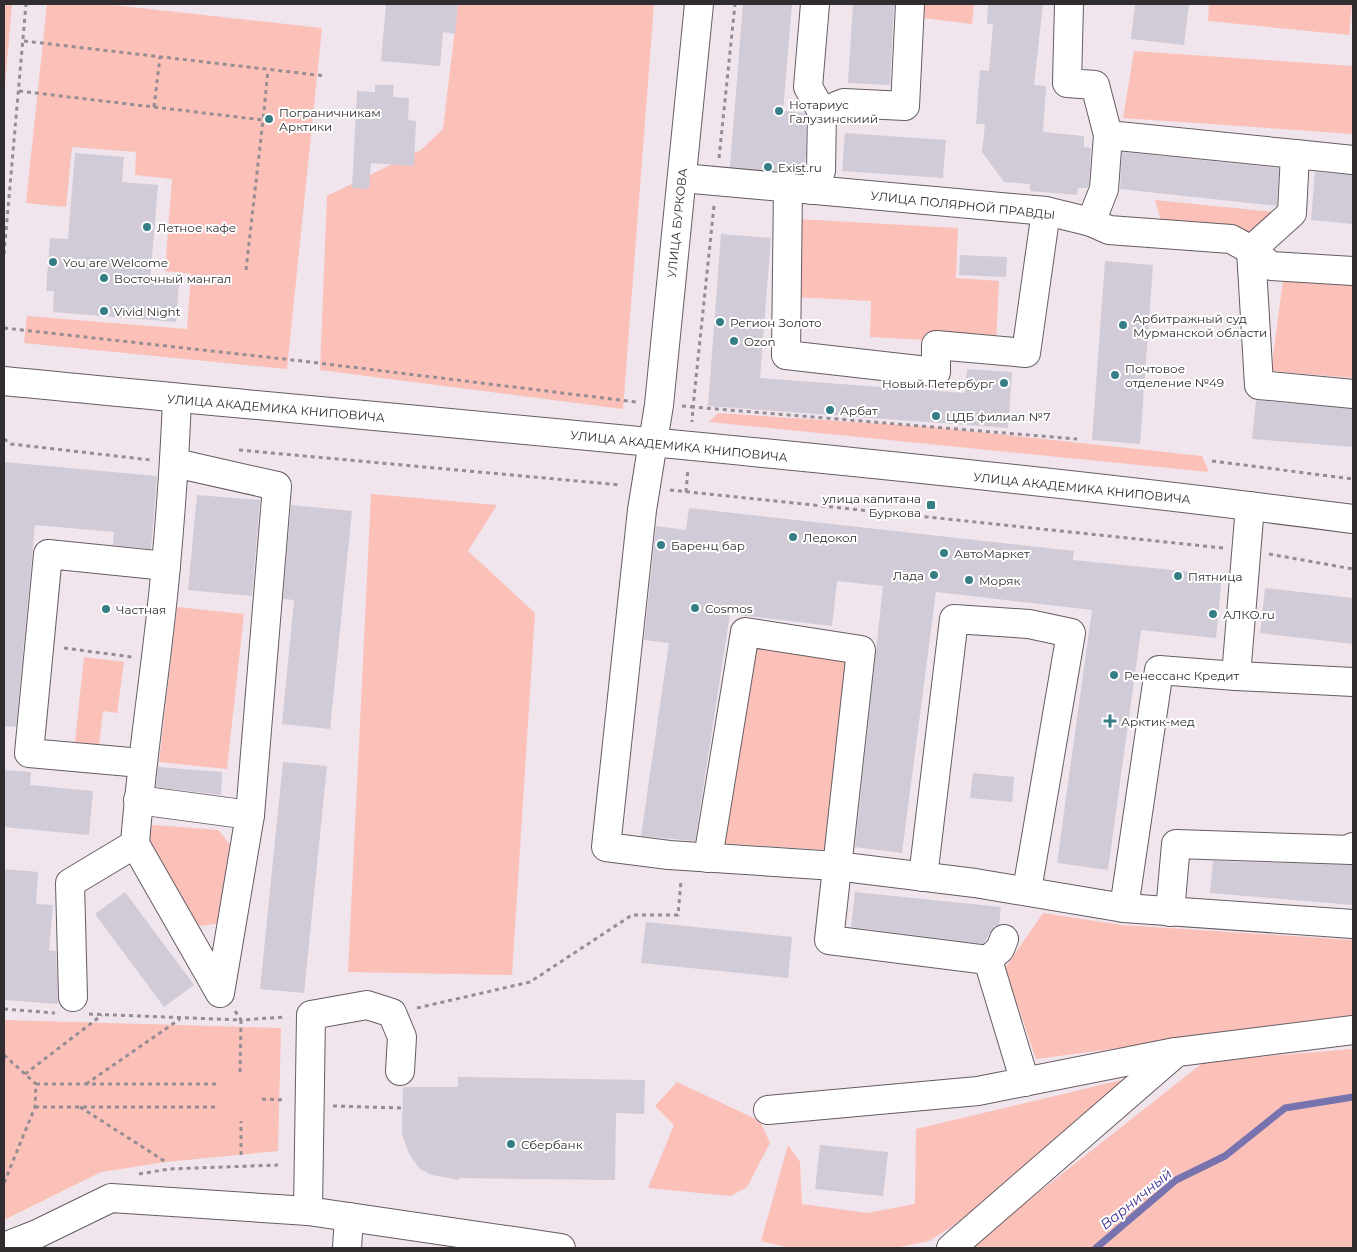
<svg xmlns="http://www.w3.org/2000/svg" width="1357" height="1252" font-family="Montserrat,sans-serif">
<rect width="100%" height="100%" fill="#f0e4ed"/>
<g fill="#fbc1b8">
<path d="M 4,4 L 12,4 L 4,98 Z"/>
<path d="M 47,4 L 104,4 L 322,28 L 287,369 L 24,343 L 27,316 L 187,329 L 191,274 L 165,271 L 172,179 L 135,175 L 136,152 L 72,147 L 66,207 L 26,203 Z"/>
<path d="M 458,4 L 654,4 L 623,409 L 320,370 L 327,196 L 421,150 L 443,129 Z"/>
<path d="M 924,4 L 974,4 L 972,24 L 923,18 Z"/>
<path d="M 1209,4 L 1352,4 L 1349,35 L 1208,21 Z"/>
<path d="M 1134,51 L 1353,66 L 1353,134 L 1123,118 Z"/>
<path d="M 1155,200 L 1275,212 L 1260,233 L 1162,224 Z"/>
<path d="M 798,219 L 958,228 L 956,278 L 999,281 L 996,344 L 870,337 L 871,301 L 794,297 Z"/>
<path d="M 1284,273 L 1353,281 L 1353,378 L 1271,371 Z"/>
<path d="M 718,413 L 932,427 L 1202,456 L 1209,472 L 709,422 Z"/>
<path d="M 371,494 L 497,505 L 468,551 L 535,613 L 512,975 L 348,972 Z"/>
<path d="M 177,607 L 244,614 L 227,769 L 159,762 Z"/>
<path d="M 752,644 L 847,655 L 826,850 L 717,843 Z"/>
<path d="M 84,657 L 124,662 L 117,713 L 103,711 L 99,745 L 75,742 Z"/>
<path d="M 154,825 L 218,830 L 230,844 L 226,922 L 202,926 L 193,924 L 144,841 L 146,830 Z"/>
<path d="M 1043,913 L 1122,925 L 1353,940 L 1353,1017 L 1036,1059 L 1005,968 Z"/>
<path d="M 4,1020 L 281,1028 L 278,1151 L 166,1162 L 101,1172 L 4,1220 Z"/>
<path d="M 1353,1049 L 1353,1248 L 968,1248 L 1205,1061 Z"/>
<path d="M 1134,1077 L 956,1224 L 929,1241 L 894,1248 L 790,1248 L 761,1241 L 788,1145 L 800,1162 L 802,1204 L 867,1213 L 915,1204 L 916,1129 Z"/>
<path d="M 677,1082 L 760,1121 L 770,1143 L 747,1187 L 731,1196 L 648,1188 L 674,1125 L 655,1106 Z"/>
</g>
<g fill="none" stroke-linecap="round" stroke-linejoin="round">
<path stroke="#7673af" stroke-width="7" d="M 1096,1248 L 1176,1180 L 1225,1156 L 1285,1108 L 1353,1097"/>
</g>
<g fill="#d1cbd7">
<path d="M 386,4 L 458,4 L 455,34 L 443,32 L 440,66 L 381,61 Z"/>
<path d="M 743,4 L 792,4 L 783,111 L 805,113 L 806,116 L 806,156 L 803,173 L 730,167 Z"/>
<path d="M 853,4 L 894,4 L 890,85 L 848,83 Z"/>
<path d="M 988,4 L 1043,4 L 1034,85 L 1046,86 L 1043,132 L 1084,136 L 1084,147 L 1091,148 L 1089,185 L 1087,188 L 1078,188 L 1077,195 L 1030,191 L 1030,184 L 1004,182 L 982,152 L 985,124 L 976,124 L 980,70 L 989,71 L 993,24 L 987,24 Z"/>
<path d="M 1135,4 L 1189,4 L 1184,45 L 1131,39 Z"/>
<path d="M 375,85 L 394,85 L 393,97 L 409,98 L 408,120 L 416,121 L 414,166 L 371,163 L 369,189 L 352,188 L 357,91 L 375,92 Z"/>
<path d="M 845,133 L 946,140 L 943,178 L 842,171 Z"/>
<path d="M 1122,152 L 1279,168 L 1277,206 L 1120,189 Z"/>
<path d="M 75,153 L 124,157 L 122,182 L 158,185 L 150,281 L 179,284 L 176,322 L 53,312 L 54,291 L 46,291 L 50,238 L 68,239 Z"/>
<path d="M 1315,172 L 1353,175 L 1353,224 L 1311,220 Z"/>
<path d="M 721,234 L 771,238 L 760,378 L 965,393 L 967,369 L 1012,372 L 1008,428 L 708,406 Z"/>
<path d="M 960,255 L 1007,257 L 1006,277 L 959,275 Z"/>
<path d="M 1105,261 L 1153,265 L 1140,444 L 1092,440 Z"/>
<path d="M 1256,400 L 1353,409 L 1353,447 L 1252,439 Z"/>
<path d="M 4,462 L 157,476 L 151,549 L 113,545 L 114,532 L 35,525 L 16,727 L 4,726 Z"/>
<path d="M 197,495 L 260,500 L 252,596 L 188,590 Z"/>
<path d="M 291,505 L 352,511 L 330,729 L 282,724 L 294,600 L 283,599 Z"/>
<path d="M 689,508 L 1074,551 L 1073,560 L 1222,575 L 1216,638 L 1141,630 L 1108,870 L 1057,863 L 1092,610 L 936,592 L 902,853 L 855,847 L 883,586 L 837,581 L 832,626 L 730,614 L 695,841 L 641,836 L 669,643 L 644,640 L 656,526 L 686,530 Z"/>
<path d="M 1265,588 L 1353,598 L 1353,644 L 1260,633 Z"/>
<path d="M 283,762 L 327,766 L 304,993 L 260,989 Z"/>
<path d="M 158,767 L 222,772 L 221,795 L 156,787 Z"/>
<path d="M 4,770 L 31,772 L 30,785 L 93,791 L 89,835 L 4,827 Z"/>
<path d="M 973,773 L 1014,777 L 1012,802 L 970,798 Z"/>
<path d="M 1213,861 L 1353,865 L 1353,905 L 1210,893 Z"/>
<path d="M 4,869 L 38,872 L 36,904 L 53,905 L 49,950 L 56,951 L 58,1004 L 4,1000 Z"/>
<path d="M 125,892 L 194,985 L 164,1007 L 95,914 Z"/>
<path d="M 855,892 L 1001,907 L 999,925 L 994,927 L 983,944 L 851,927 Z"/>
<path d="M 646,922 L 792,937 L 788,978 L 641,963 Z"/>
<path d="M 458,1077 L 645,1080 L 644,1114 L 616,1113 L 615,1180 L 459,1178 L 459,1180 L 432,1175 L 420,1169 L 409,1154 L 402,1134 L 403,1087 L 458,1087 Z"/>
<path d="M 820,1145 L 888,1152 L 883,1196 L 815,1189 Z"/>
</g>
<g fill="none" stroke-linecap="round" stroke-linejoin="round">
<defs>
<g id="minor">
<path d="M 699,4 L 659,405 L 642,510 L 606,847 L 669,855 L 836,866 L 975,883 L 1124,908 L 1353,924"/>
<path d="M 1069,4 L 1067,83 L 1095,85 L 1108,135 L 1104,189 L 1091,222"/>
<path d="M 822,112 L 844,103 L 905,106 L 910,4"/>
<path d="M 1108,135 L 1295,154"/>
<path d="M 1353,160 L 1295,154 L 1292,213 L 1251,250 L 1259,385 L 1353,394"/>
<path d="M 682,178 L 1046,211 L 1091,222 L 1109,230 L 1231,239 L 1251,250 L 1271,266 L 1353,271"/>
<path d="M 788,187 L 786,355 L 936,372 L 936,345 L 1026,353 L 1046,211"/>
<path d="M 812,190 L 821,171 L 822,112 L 808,87 L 815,4"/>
<path d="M 1236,676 L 1250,506"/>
<path d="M 141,763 L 29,753 L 48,554 L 166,566"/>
<path d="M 138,800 L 250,815"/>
<path d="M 135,844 L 220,993 L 250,815 L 277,486 L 175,463"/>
<path d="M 708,858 L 745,632 L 861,650 L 829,940 L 988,960 L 1025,1082"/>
<path d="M 923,877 L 954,619 L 1029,624 L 1071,633 L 1027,890"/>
<path d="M 1124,908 L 1159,670 L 1236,676 L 1353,682"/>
<path d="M 1170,912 L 1176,844 L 1351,850 L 1353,847"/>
<path d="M 988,960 L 1000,949 L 1004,939"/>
<path d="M 73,997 L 70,883 L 135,844 C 142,750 158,658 166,565 C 171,509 175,454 177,398"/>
<path d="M 768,1110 L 978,1091 L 1175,1052"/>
<path d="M 308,1211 L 311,1015 L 367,1005 L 392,1013 L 402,1037 L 400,1071"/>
<path d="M 4,1247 L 37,1234 L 111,1198 L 308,1211 L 561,1248"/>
<path d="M 347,1248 L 349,1217"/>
<path d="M 951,1248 L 1177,1052 L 1353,1030"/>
</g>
<path id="major" d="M 4,381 C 454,425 905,461 1353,519"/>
</defs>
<use href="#minor" stroke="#665c63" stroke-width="30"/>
<use href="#major" stroke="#665c63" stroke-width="30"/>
<g stroke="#958d93" stroke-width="3" stroke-dasharray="4 4" stroke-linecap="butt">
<path d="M 24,41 L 326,76"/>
<path d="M 19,91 L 263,120 L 268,70"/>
<path d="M 154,107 L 160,57"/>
<path d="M 719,158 L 735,4"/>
<path d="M 714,206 L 693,407 L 1077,439"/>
<path d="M 4,254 L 26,4"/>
<path d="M 246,270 L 263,120"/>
<path d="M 4,328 L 302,361 L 636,402"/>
<path d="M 682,406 L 693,407 L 692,422"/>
<path d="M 4,439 L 11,444 L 151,460"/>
<path d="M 239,450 L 621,485"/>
<path d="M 1212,461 L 1353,479"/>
<path d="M 670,490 L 1223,548"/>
<path d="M 686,492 L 688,468"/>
<path d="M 1269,554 L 1353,569"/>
<path d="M 64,648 L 132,657"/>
<path d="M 417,1008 L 530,982 L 632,915 L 678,915 L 681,881"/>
<path d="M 4,1009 L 55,1013"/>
<path d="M 235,1011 L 241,1020 L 286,1017"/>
<path d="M 89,1014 L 241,1020 L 240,1073"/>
<path d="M 4,1055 L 36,1084 L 35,1107 L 4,1183"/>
<path d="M 25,1074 L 102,1015"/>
<path d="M 36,1084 L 218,1084"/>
<path d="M 86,1084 L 180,1019"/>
<path d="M 262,1099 L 285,1100"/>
<path d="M 333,1106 L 402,1108"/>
<path d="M 35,1107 L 216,1107"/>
<path d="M 80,1107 L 166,1162"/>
<path d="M 241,1155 L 241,1121"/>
<path d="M 139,1174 L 169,1169 L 278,1165"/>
</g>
<use href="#minor" stroke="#fff" stroke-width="28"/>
<use href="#major" stroke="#fff" stroke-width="28"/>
</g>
<g fill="#367e85" stroke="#fff" stroke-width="2">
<circle cx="779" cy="111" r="5"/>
<circle cx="269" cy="119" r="5"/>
<circle cx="768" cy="167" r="5"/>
<circle cx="147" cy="227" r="5"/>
<circle cx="53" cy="262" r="5"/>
<circle cx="104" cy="278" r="5"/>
<circle cx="104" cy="311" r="5"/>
<circle cx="720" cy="322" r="5"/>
<circle cx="1123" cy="325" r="5"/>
<circle cx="734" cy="341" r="5"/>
<circle cx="1115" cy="375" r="5"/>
<circle cx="1004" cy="383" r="5"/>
<circle cx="830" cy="410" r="5"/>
<circle cx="936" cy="416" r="5"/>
<rect x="926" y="500" width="10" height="10" rx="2.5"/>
<circle cx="793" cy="537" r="5"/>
<circle cx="661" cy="545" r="5"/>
<circle cx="944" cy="553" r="5"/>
<circle cx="934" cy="575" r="5"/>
<circle cx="1178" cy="576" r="5"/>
<circle cx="969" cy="580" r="5"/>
<circle cx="695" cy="608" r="5"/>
<circle cx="106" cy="609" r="5"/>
<circle cx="1213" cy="614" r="5"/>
<circle cx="1114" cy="675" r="5"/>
<path d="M1107.5 713.5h5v5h5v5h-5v5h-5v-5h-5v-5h5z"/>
<circle cx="511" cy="1144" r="5"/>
</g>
<g text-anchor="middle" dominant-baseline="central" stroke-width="4" stroke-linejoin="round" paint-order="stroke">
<g font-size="12" fill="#312c2f" stroke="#fff" text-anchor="start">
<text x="789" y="104">Нотариус<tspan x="789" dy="14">Галузинскиий</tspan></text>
<text x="279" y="112">Пограничникам<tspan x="279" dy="14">Арктики</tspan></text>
<text x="778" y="167">Exist.ru</text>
<text x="157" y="227">Летное кафе</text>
<text x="63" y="262">You are Welcome</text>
<text x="114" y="278">Восточный мангал</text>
<text x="114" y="311">Vivid Night</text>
<text x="1133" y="318">Арбитражный суд<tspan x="1133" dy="14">Мурманской области</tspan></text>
<text x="730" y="322">Регион Золото</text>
<text x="744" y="341">Ozon</text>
<text x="1125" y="368">Почтовое<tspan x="1125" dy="14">отделение №49</tspan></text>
<text x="994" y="383" text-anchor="end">Новый Петербург</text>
<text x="840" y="410">Арбат</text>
<text x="946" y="416">ЦДБ филиал №7</text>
<text x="921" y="498" text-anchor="end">улица капитана<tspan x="921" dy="14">Буркова</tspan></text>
<text x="803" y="537">Ледокол</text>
<text x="671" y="545">Баренц бар</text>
<text x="954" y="553">АвтоМаркет</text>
<text x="924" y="575" text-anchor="end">Лада</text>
<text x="1188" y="576">Пятница</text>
<text x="979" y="580">Моряк</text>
<text x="705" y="608">Cosmos</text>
<text x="116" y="609">Частная</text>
<text x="1223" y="614">АЛКО.ru</text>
<text x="1124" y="675">Ренессанс Кредит</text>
<text x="1121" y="721">Арктик-мед</text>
<text x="521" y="1144">Сбербанк</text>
</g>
<g font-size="12" fill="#312c2f" stroke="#fff">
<text transform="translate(963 205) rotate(6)">УЛИЦА ПОЛЯРНОЙ ПРАВДЫ</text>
<text transform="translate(677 223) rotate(-84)">УЛИЦА БУРКОВА</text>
<text transform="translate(276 408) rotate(5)">УЛИЦА АКАДЕМИКА КНИПОВИЧА</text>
<text transform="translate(679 446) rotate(6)">УЛИЦА АКАДЕМИКА КНИПОВИЧА</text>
<text transform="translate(1082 488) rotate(6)">УЛИЦА АКАДЕМИКА КНИПОВИЧА</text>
</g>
<g font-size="14" font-style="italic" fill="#3d3090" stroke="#fff">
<text transform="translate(1136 1199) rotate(-39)">Варничный</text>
</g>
</g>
<rect width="1357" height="1252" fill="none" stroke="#312c2f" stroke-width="10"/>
</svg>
